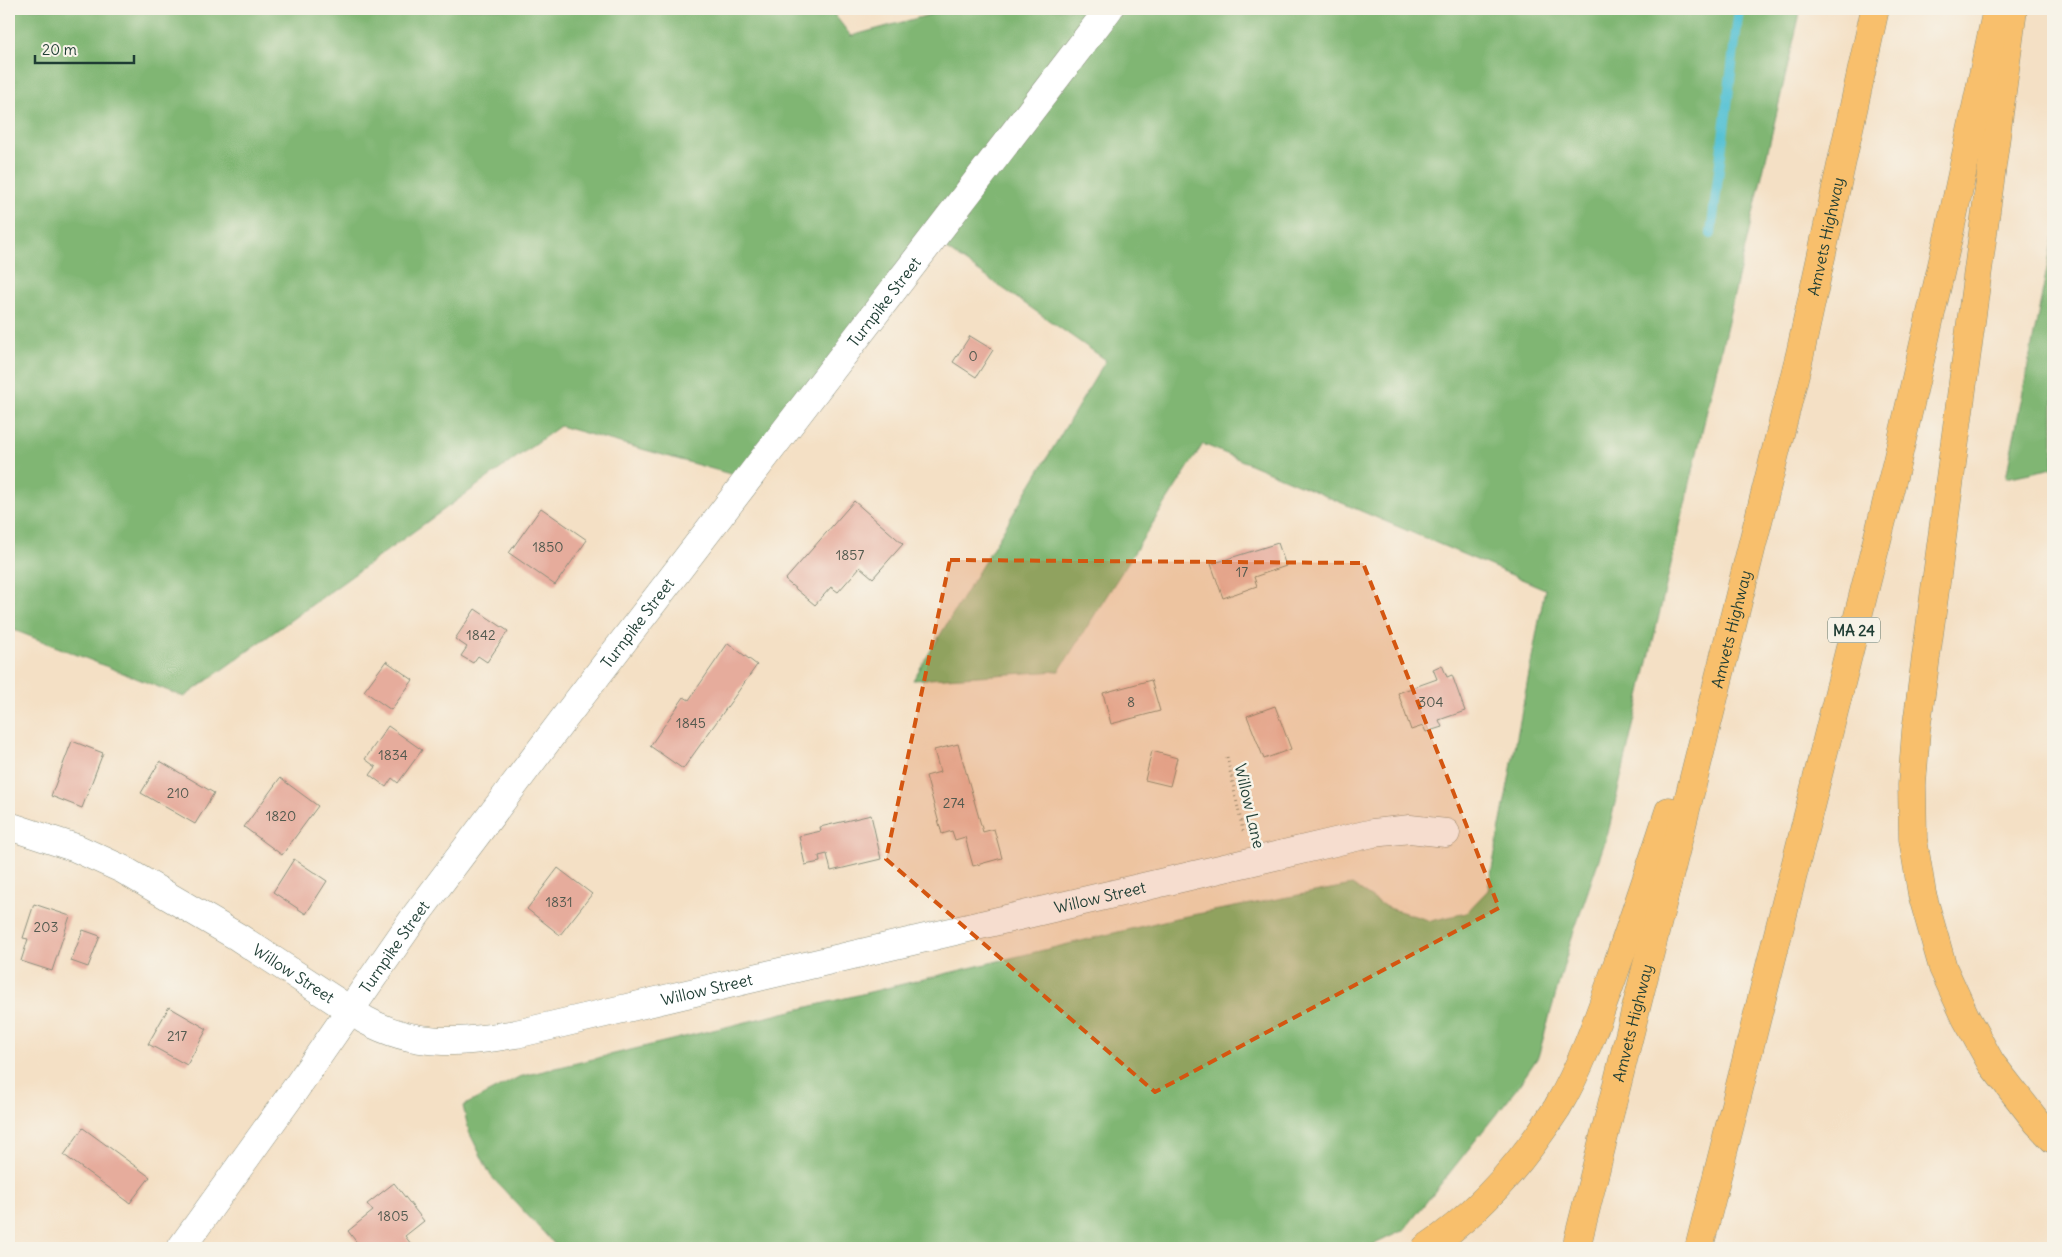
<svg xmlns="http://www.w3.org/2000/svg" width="2062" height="1257" font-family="Delius,sans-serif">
<rect width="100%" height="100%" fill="#f7f3e8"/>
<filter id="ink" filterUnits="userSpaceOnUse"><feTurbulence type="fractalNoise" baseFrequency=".02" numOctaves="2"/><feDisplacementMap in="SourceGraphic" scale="10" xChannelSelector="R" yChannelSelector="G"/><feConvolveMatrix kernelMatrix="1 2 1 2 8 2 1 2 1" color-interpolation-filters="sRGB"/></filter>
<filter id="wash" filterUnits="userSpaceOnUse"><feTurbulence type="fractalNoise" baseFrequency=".0096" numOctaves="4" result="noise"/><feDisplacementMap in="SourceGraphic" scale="20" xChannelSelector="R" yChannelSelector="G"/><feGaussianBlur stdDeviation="1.12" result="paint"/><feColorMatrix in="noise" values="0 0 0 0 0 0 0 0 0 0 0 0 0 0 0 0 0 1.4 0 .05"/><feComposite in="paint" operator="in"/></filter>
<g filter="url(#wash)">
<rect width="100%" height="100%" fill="#f4e0c5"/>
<g fill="#80b673" stroke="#507a54">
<path d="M 9,9 L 830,9 L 851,36 L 951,9 L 1801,9 L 1608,833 L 1571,940 L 1538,1057 L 1517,1088 L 1404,1230 L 1366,1248 L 558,1248 L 491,1176 L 469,1132 L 463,1106 L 519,1077 L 1176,918 L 1352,885 L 1386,907 L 1431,921 L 1466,913 L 1488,890 L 1545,589 L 1203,444 L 1059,671 L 913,680 L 1106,360 L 932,239 L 748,479 L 560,426 L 184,697 L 9,628 Z"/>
<path d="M 2053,238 L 2053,468 L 2006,478 Z"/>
</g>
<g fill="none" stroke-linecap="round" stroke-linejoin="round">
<path stroke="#58c2d4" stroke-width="10" d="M 1711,234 L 1739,9"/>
</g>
<g id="blocks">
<g fill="#e6ac9c">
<path d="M 970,336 L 993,350 L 976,377 L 953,362 Z"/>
<path d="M 854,501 L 903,544 L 873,578 L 860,567 L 838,592 L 831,587 L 815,605 L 785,580 Z"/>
<path d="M 541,508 L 587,540 L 555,585 L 509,553 Z"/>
<path d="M 1278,543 L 1286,566 L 1254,577 L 1257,586 L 1223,598 L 1211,564 Z"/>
<path d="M 475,609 L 508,631 L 487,662 L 478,656 L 473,663 L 461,656 L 467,647 L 455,639 Z"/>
<path d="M 728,643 L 757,665 L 683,769 L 650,746 L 684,697 L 689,700 Z"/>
<path d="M 386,661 L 413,680 L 391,710 L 364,691 Z"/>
<path d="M 1442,665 L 1447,677 L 1452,675 L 1465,711 L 1439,720 L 1442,727 L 1426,732 L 1423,726 L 1411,730 L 1398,693 L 1437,679 L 1433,669 Z"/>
<path d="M 1151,680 L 1160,711 L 1111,724 L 1103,693 Z"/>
<path d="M 1275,706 L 1291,749 L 1264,759 L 1247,716 Z"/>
<path d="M 388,726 L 422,750 L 398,783 L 392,778 L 386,787 L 370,775 L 376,767 L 365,759 Z"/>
<path d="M 72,741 L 103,753 L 82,808 L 51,796 Z"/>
<path d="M 958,744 L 983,832 L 994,829 L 1002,858 L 973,866 L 965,837 L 955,840 L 952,831 L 942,834 L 926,776 L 940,772 L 934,750 Z"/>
<path d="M 1152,751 L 1177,758 L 1170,786 L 1145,780 Z"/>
<path d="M 160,761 L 214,793 L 195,824 L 141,793 Z"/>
<path d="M 280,778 L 318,806 L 282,855 L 244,827 Z"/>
<path d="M 871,815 L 881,859 L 831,871 L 827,854 L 819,856 L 820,862 L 805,865 L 799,836 L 821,831 L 820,827 Z"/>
<path d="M 294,859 L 327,881 L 306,914 L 273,892 Z"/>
<path d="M 558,868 L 592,894 L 560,935 L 527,909 Z"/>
<path d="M 34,904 L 70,916 L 52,971 L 21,961 L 28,939 L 23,938 Z"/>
<path d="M 83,930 L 100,936 L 88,967 L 71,961 Z"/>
<path d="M 169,1007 L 207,1029 L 187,1065 L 148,1044 Z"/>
<path d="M 83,1128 L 150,1177 L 130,1203 L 64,1155 Z"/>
<path d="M 394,1183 L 424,1221 L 405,1236 L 414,1248 L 361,1248 L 348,1231 L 373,1211 L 367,1204 Z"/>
</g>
</g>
</g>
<g filter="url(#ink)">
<use href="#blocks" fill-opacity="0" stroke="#8a8e7c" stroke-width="1"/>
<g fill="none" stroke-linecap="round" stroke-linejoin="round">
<defs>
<g id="minor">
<path id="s1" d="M 9,826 L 76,848 L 122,869 L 238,937 L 365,1020 C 416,1048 461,1043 516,1034 L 1373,833 L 1410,829 L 1446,833"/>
<path id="s2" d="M 181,1248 L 294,1091 L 416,915 L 569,712 L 1109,9"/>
</g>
<g id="highway">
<path d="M 2013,10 L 1916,731 L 1912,785 L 1913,839 L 1922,894 L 1943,968 L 1966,1018 L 1991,1063 L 2037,1122 L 2053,1139"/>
<path d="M 1426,1248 C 1479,1213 1523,1161 1557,1108 C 1583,1064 1600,1013 1617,965 C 1635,914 1652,863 1669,811"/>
<path id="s3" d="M 1576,1248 L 1800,354 L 1875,9"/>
<path d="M 1699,1248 L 1897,461 L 1950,230 L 1997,9"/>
</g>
</defs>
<use href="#minor" stroke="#8a8e7c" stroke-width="29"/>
<use href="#highway" stroke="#8a8e7c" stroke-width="29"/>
<path stroke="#8a8e7c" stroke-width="3" stroke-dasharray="1 4" stroke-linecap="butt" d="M 1227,757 L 1243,831"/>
<use href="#minor" stroke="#fff" stroke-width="28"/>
<use href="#highway" stroke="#f8bf6c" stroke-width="28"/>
</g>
</g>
<path fill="#d45610" fill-opacity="0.2" stroke="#d45610" stroke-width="4" stroke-dasharray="10 6" stroke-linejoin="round" d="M 950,560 L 1363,563 L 1499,908 L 1155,1092 L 886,859 Z"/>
<g text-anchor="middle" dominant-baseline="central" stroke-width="5" stroke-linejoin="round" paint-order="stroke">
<g font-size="14" fill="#51594e">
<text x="973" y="356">0</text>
<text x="548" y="547">1850</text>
<text x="850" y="555">1857</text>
<text x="1242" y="572">17</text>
<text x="481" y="635">1842</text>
<text x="1131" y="702">8</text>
<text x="1431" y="702">304</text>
<text x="691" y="723">1845</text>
<text x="393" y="755">1834</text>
<text x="178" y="793">210</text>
<text x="954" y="803">274</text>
<text x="281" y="816">1820</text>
<text x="559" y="902">1831</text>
<text x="46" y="927">203</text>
<text x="177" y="1036">217</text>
<text x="393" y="1216">1805</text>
</g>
<rect fill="#f7f3e8" stroke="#60746a" stroke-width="1" x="1828" y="617.5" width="52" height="25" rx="4"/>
<g font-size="15" font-weight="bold" fill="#1f3d34">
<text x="1854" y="630">MA 24</text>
</g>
<g font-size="16" fill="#1f3d34" stroke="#f7f3e8">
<text stroke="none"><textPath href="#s3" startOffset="1042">Amvets Highway</textPath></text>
<text stroke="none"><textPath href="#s2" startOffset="1179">Turnpike Street</textPath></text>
<text stroke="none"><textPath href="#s2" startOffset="774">Turnpike Street</textPath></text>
<text stroke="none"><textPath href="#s3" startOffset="638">Amvets Highway</textPath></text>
<text transform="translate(1250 806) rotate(77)">Willow Lane</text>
<text stroke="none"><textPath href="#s1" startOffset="1162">Willow Street</textPath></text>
<text stroke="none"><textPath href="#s2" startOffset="369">Turnpike Street</textPath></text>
<text stroke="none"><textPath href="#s1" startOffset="322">Willow Street</textPath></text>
<text stroke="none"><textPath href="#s1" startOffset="758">Willow Street</textPath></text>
<text stroke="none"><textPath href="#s3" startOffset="232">Amvets Highway</textPath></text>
</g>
</g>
<rect width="2062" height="1257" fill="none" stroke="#f7f3e8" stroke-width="30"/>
<path d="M35 55v8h99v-8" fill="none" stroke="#1f3d34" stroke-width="2.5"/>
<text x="42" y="55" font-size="15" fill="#1f3d34" stroke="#f7f3e8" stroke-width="4" paint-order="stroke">20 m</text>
</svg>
